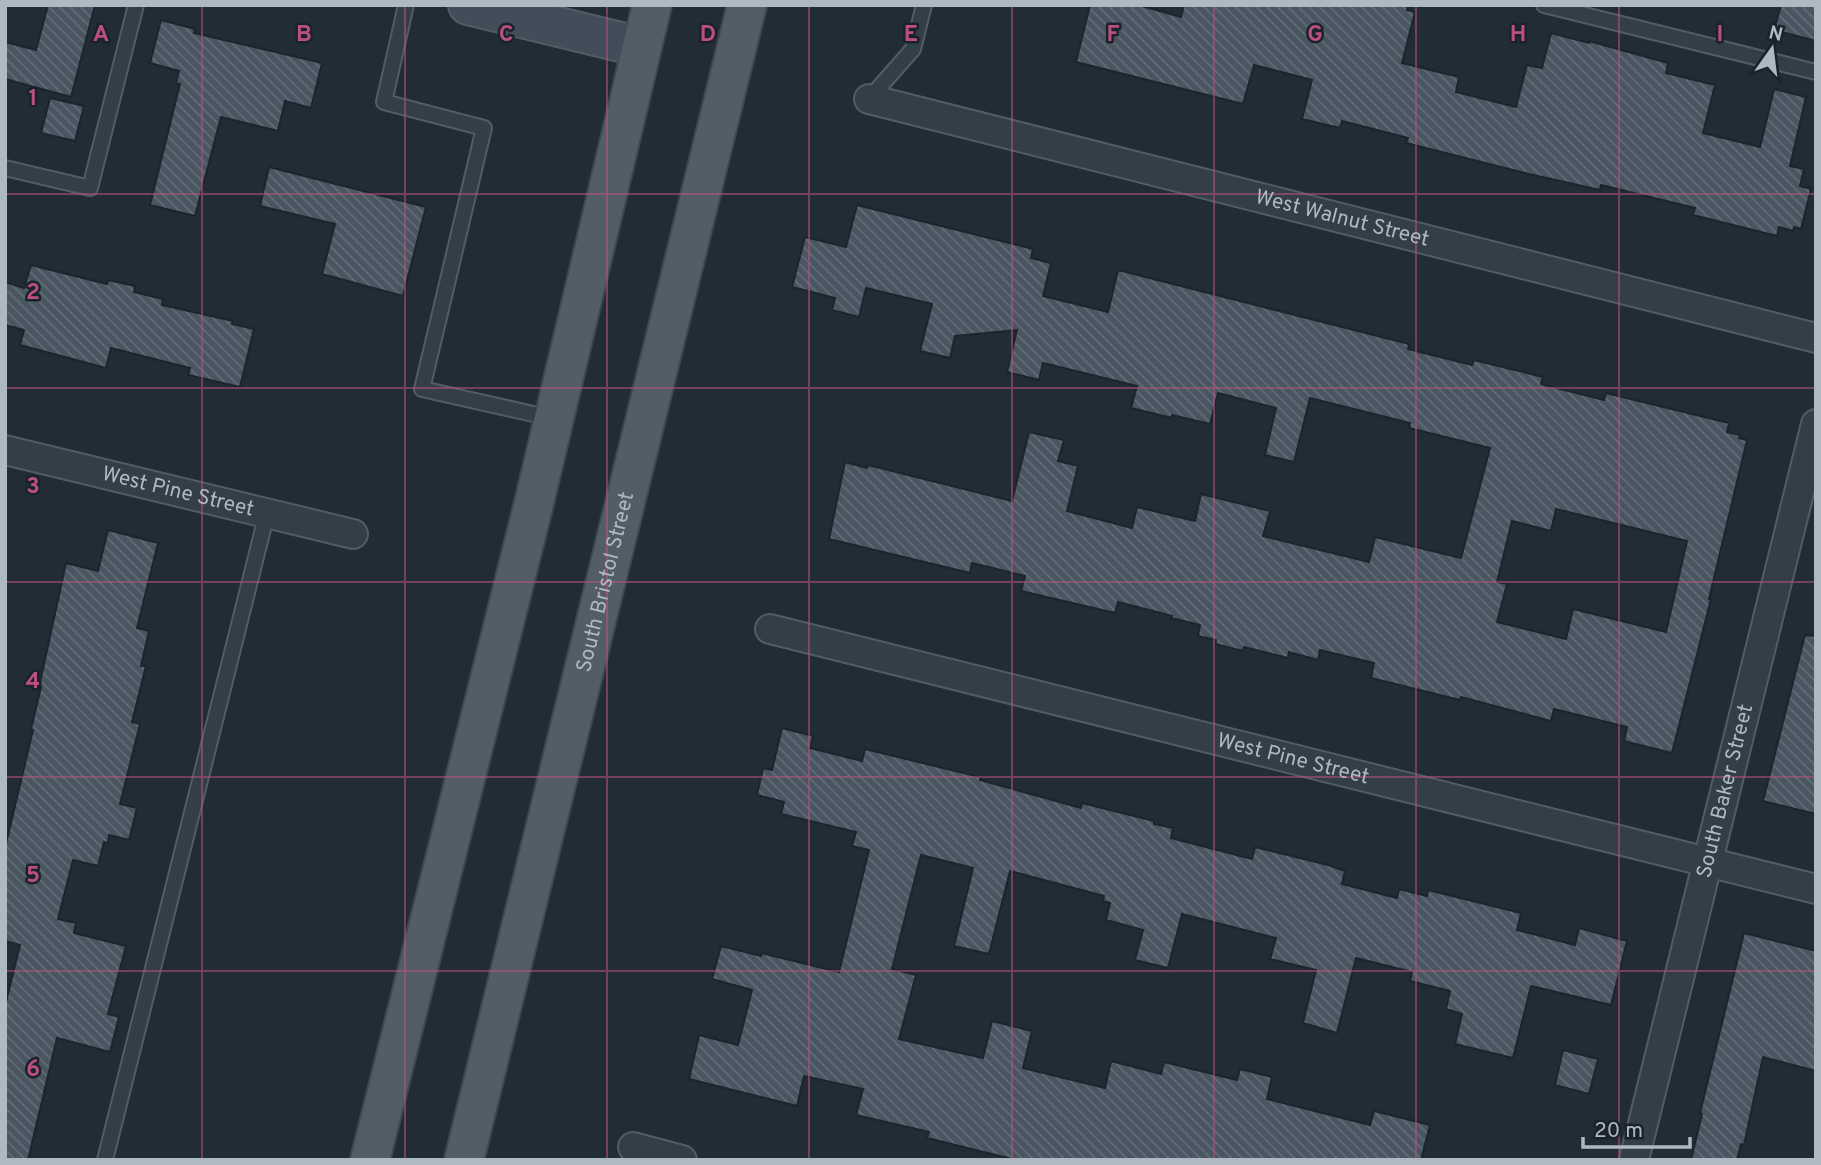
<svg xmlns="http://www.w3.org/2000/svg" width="1821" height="1165" font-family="Overpass,sans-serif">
<defs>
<pattern id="building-back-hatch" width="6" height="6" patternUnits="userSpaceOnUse" patternTransform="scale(1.75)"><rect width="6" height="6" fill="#495661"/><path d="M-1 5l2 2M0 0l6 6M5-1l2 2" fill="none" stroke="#616c76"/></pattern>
</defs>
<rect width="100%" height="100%" fill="#212c36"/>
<g fill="url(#building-back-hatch)" stroke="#1c252d" stroke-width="2" fill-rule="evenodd">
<path d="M 48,5 L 95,5 L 71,97 L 5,79 L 5,42 L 36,50 Z"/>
<path d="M 1090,5 L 1138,5 L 1181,17 L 1184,5 L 1408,5 L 1407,10 L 1415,12 L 1402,63 L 1459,77 L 1456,92 L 1516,107 L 1527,65 L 1542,68 L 1551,33 L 1589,43 L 1589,41 L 1668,63 L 1666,73 L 1715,85 L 1703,133 L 1760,147 L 1774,89 L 1806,97 L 1790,166 L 1804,169 L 1800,186 L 1811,189 L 1801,229 L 1794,227 L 1793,231 L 1779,227 L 1777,236 L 1693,215 L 1695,208 L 1601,185 L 1600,190 L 1529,174 L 1406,143 L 1408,138 L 1342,121 L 1340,128 L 1302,119 L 1312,80 L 1254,65 L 1243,104 L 1076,62 Z"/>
<path d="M 1781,5 L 1816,5 L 1816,41 L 1774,30 Z"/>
<path d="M 161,20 L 195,29 L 194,33 L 322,63 L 311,108 L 285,101 L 278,131 L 221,117 L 195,216 L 150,205 L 180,84 L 176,83 L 179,71 L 150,63 Z"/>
<path d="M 50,98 L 84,106 L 75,141 L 41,133 Z"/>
<path d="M 269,167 L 426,207 L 403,296 L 322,274 L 335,224 L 260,206 Z"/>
<path d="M 857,205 L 1033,249 L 1031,258 L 1051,263 L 1043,296 L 1108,312 L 1118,270 L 1409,344 L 1408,349 L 1472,365 L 1474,360 L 1543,377 L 1541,384 L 1604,400 L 1606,393 L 1729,423 L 1727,432 L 1740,435 L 1739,438 L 1747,440 L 1709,599 L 1711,599 L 1672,753 L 1624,741 L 1627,727 L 1554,709 L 1551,721 L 1461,697 L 1460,700 L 1371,678 L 1374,663 L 1320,650 L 1318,660 L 1289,652 L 1288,658 L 1244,647 L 1243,651 L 1215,644 L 1216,640 L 1198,636 L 1200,625 L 1171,618 L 1172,616 L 1118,602 L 1115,613 L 1021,591 L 1025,576 L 972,563 L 970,573 L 829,539 L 845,462 L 867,468 L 868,465 L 1012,501 L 1029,432 L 1064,440 L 1058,461 L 1078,466 L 1067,511 L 1132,528 L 1137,507 L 1195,521 L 1201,494 L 1270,511 L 1263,536 L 1369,562 L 1375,537 L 1461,558 L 1490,448 L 1409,428 L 1410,423 L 1310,398 L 1294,462 L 1265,455 L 1276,408 L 1218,393 L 1210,424 L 1172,415 L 1172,418 L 1131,408 L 1137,386 L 1043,363 L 1039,380 L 1007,372 L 1017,330 L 955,336 L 950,358 L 920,351 L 932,304 L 866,288 L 859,317 L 832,310 L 835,298 L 792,287 L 805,237 L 846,247 ZM 1556,509 L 1687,541 L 1666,632 L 1573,609 L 1566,639 L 1497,622 L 1507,584 L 1497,582 L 1512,521 L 1551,531 Z"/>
<path d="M 31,265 L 107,284 L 108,280 L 135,286 L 134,292 L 163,299 L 162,305 L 233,321 L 232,324 L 254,329 L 240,387 L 188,375 L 190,368 L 111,348 L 106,368 L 20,345 L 24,330 L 5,325 L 5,282 L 24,288 Z"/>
<path d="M 108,530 L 158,543 L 137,628 L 149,631 L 141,666 L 146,666 L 132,722 L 140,724 L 120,804 L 137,808 L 129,840 L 109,835 L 108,843 L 104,842 L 98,866 L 73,860 L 58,919 L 76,923 L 74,933 L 126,946 L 108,1014 L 119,1017 L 110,1052 L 57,1038 L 28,1160 L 5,1160 L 5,1006 L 20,945 L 5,941 L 5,848 L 33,730 L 31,729 L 41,687 L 39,687 L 66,563 L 98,571 Z"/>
<path d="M 1805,635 L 1816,636 L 1816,814 L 1763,801 Z"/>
<path d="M 782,728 L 813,736 L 810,748 L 862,761 L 865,749 L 980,777 L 980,780 L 1081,808 L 1082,803 L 1154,821 L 1154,824 L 1173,828 L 1171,838 L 1252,859 L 1255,847 L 1328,865 L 1345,871 L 1342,884 L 1397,898 L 1399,889 L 1427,896 L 1428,890 L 1521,913 L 1517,930 L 1575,945 L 1579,928 L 1627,941 L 1611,1005 L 1531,986 L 1513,1058 L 1455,1044 L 1462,1014 L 1446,1009 L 1450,991 L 1410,981 L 1412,972 L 1356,958 L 1337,1033 L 1303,1023 L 1316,970 L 1270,959 L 1276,938 L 1182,914 L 1168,968 L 1135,960 L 1143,930 L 1106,920 L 1110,903 L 1103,901 L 1104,896 L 1010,871 L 989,954 L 954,946 L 973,868 L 921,855 L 892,969 L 916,975 L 899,1039 L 983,1058 L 992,1021 L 1032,1031 L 1023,1068 L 1105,1088 L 1111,1061 L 1161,1074 L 1164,1062 L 1237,1080 L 1240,1069 L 1272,1077 L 1267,1099 L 1370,1125 L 1374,1111 L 1430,1125 L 1421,1160 L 1016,1160 L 927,1138 L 929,1132 L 856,1115 L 863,1089 L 804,1076 L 797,1106 L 689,1079 L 699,1035 L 738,1045 L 752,990 L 712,979 L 721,946 L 761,956 L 761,953 L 839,972 L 869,850 L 852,846 L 856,832 L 781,814 L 784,802 L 757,795 L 763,768 L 772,770 Z"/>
<path d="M 1744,933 L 1816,951 L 1816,1071 L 1763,1057 L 1744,1145 L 1741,1144 L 1737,1160 L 1691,1160 L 1702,1114 L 1700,1113 Z"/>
<path d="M 1563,1050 L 1598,1059 L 1589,1094 L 1555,1085 Z"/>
</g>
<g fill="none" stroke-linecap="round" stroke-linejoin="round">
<defs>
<g id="lane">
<path d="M 406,5 L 384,102 L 484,128 L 422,389 L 551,418"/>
<path d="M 1544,5 L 1816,72"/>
<path d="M 869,99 L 913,49 L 924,5"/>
<path d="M 5,168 L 90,188 L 136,5"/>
<path d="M 105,1160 L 267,513"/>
</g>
<g id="street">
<path id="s1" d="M 869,99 L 1816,338"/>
<path id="s2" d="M 5,450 L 353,534"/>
<path id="s3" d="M 770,629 L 1816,889"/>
<path d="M 633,1147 L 682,1160"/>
<path id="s4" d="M 1634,1160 L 1816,424"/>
</g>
<path id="secondary" d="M 468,5 L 641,47"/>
<g id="primary">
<path d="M 370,1160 L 533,507 L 652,5"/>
<path id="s5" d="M 464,1160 L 747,5"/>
</g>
</defs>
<use href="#lane" stroke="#525c64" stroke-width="18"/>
<use href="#street" stroke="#525c64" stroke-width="32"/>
<use href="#secondary" stroke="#525c64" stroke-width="42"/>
<use href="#primary" stroke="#3e4750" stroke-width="42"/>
<use href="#lane" stroke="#343e46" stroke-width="14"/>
<use href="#street" stroke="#343e46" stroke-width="28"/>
<use href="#secondary" stroke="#434d59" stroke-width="38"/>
<use href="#primary" stroke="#525d66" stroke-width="38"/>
</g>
<path fill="none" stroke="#bb507f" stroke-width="2" stroke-opacity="0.55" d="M 202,5 L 202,1160M 405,5 L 405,1160M 607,5 L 607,1160M 809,5 L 809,1160M 1012,5 L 1012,1160M 1214,5 L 1214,1160M 1416,5 L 1416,1160M 1619,5 L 1619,1160M 5,194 L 1816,194M 5,388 L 1816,388M 5,582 L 1816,582M 5,777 L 1816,777M 5,971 L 1816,971"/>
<g text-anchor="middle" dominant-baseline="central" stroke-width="5" stroke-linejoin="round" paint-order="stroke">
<g font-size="21" fill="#afb9c3" stroke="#1a232b">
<text stroke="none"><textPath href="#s1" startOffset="488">West Walnut Street</textPath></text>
<text stroke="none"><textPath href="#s2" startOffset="178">West Pine Street</textPath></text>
<text stroke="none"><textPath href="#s5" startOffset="595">South Bristol Street</textPath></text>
<text stroke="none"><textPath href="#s3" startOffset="539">West Pine Street</textPath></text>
<text stroke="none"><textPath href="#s4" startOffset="380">South Baker Street</textPath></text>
</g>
</g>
<g font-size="23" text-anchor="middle" font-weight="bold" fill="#bb507f" stroke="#1a232b" stroke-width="5" stroke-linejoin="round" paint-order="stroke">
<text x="101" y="41">A</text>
<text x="304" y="41">B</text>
<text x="506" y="41">C</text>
<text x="708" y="41">D</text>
<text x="911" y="41">E</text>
<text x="1113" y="41">F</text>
<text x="1315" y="41">G</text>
<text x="1518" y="41">H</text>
<text x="1720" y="41">I</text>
<text x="33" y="105">1</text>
<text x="33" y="299">2</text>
<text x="33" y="493">3</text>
<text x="33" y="688">4</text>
<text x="33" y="882">5</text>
<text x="33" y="1076">6</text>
</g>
<rect width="1821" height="1165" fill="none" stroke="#afb9c3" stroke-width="14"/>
<g transform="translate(1772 49) rotate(14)" stroke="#1a232b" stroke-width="5" paint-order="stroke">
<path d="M0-5L12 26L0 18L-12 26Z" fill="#afb9c3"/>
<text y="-10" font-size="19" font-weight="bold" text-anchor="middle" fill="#afb9c3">N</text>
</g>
<path d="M1583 1137v10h107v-10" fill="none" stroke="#afb9c3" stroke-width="3.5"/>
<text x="1594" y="1137" font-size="21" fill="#afb9c3" stroke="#1a232b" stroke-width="5" paint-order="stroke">20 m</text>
</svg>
